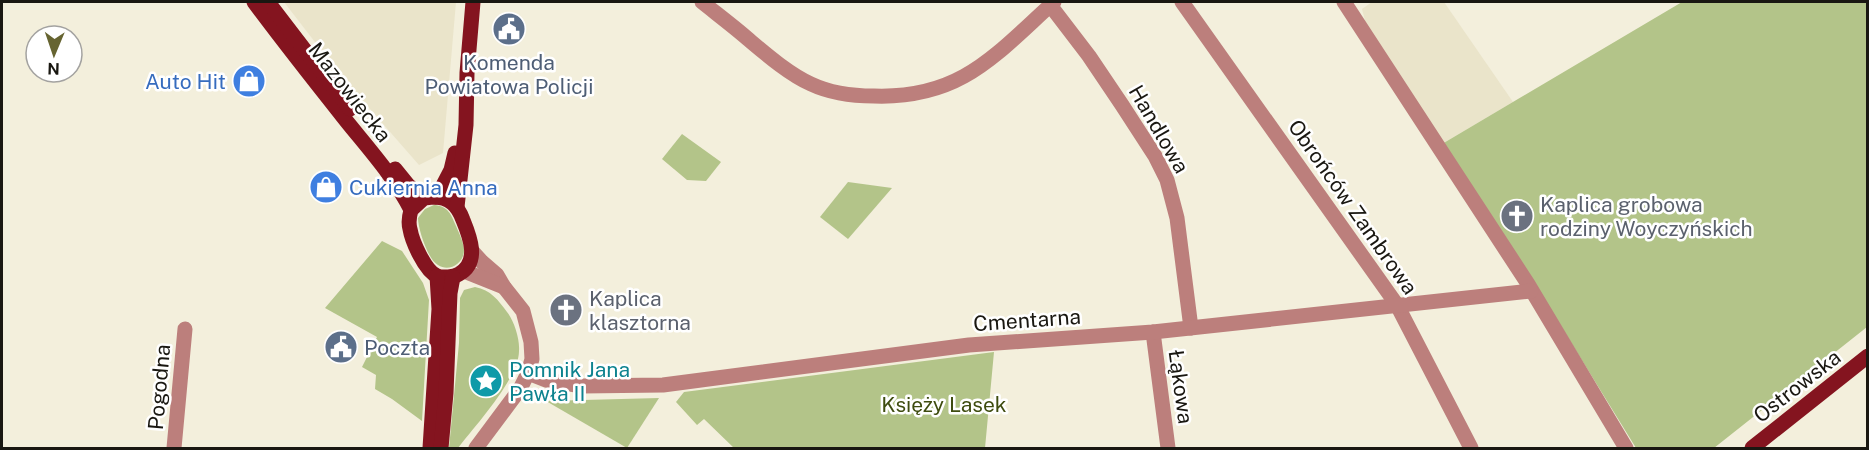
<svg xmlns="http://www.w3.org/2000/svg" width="1869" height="450" font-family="'Public Sans',sans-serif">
<rect width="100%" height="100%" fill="#f3efdc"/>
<g fill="#eae4ca">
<path d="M 284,2 L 456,2 L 443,153 L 419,165 L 342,77 Z"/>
<path d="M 1372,2 L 1444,2 L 1513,102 L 1442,144 L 1371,44 L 1362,9 Z"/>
</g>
<g fill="#b3c489">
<path d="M 1682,2 L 1867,2 L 1867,327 L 1714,448 L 1636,448 L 1543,297 L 1442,144 Z"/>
<path d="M 682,134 L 721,162 L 706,181 L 687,180 L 662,159 Z"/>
<path d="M 848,182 L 892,188 L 848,239 L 820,217 Z"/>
<path d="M 434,205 C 448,206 451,214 456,226 C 459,233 463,241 464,249 C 465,262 450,273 438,265 C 428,260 418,229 418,218 L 425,209 Z"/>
<path d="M 382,241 L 402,251 L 423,283 L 429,300 L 422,421 L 392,399 L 375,389 L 376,375 L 362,367 L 377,337 L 325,308 Z"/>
<path d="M 475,287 C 491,290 498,300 507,312 C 514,321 520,339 519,351 C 519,378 475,426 458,448 L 449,448 L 459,343 L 460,298 L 464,290 Z"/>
<path d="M 994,352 L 985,448 L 734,448 L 704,419 L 697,425 L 676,402 L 684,392 Z"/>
<path d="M 659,398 L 627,448 L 546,401 Z"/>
</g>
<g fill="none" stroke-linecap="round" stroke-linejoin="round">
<g stroke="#bc7f7c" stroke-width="15">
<path d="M 702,2 C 717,14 733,26 748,39 C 767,55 789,74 811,84 C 830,93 854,96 874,96 C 961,99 995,55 1054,2"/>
<path d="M 1182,2 L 1397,305 L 1471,448"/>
<path d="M 1344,2 L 1528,284 L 1626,448"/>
<path d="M 1050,5 L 1089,56 L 1122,105 L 1155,156 L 1167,180 L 1177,218 L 1191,328"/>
<path d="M 472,251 L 482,262 L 497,275 L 504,287 L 523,311 L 531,342 L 532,359 L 528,373 L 520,389 L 476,448"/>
<path d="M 464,271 L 504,287"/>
<path d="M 1153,332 L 1168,448"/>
<path d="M 528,373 L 546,380 L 582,386 L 663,385 L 969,345 L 1153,332 L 1531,291"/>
<path d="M 174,448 L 185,329"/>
</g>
<g stroke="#84141f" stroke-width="15">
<path d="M 254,2 C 283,41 313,79 344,118 C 367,147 394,176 411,210"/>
<path d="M 268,2 L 350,109"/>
<path d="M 395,169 L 408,185 L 424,198"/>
<path d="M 433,197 C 450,197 458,206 463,220 C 470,237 480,262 459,274 C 454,277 443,278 437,276 C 425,271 412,241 410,229 C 408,222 409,217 411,210 L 424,198 Z"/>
<path d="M 437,197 L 451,170 L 455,153"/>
<path d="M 457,207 L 466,125 L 467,73 L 473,2"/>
<path d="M 430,448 L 439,309 L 437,276"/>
<path d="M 441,448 L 446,393 L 450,293 L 453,277"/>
<path d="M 1752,448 L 1868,356"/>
</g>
</g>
<defs>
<symbol id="civic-disc" viewBox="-11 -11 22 22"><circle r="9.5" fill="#5c6f8a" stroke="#fff"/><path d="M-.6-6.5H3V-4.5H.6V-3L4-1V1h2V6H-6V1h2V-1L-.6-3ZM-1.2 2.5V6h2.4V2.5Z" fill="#fff"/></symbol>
<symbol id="shop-disc" viewBox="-11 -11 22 22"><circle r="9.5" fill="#3f7fe0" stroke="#fff"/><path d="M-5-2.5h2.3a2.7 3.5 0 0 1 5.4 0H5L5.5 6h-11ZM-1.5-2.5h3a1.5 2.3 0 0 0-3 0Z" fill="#fff"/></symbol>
<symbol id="church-disc" viewBox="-11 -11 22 22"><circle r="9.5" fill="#6b7280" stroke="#fff"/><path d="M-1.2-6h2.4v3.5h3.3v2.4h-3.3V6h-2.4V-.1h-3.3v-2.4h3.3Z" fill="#fff"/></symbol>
<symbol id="sight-disc" viewBox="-11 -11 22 22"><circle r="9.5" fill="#0f9aa8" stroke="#fff"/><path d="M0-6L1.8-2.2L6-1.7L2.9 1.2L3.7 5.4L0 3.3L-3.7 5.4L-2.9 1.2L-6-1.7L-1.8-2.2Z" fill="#fff"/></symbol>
</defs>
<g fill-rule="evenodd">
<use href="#civic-disc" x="490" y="10" width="38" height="38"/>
<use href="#shop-disc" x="230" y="62" width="38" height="38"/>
<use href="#shop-disc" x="307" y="168" width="38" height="38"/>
<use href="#church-disc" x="1498" y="197" width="38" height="38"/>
<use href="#church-disc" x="547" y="291" width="38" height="38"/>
<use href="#civic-disc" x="322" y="328" width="38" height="38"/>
<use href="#sight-disc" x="467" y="362" width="38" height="38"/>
</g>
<g text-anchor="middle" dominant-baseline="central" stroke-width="5" stroke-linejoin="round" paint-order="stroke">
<g font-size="21" fill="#4e5e75" stroke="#fff">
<text x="509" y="62">Komenda<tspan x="509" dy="24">Powiatowa Policji</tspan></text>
<text x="364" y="347" text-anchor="start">Poczta</text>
</g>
<g font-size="21" fill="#366cbe" stroke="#fff" text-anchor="end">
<text x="226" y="81">Auto Hit</text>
<text x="349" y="187" text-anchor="start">Cukiernia Anna</text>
</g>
<g font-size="21" fill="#191711" stroke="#fff">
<text transform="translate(350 92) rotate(52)">Mazowiecka</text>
<text transform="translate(1159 129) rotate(60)">Handlowa</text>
<text transform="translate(1353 207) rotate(55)">Obrońców Zambrowa</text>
<text transform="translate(1027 320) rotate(-4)">Cmentarna</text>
<text transform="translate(1797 386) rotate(-38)">Ostrowska</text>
<text transform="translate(159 387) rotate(-85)">Pogodna</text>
<text transform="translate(1181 387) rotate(82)">Łąkowa</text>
</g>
<g font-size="21" fill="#5b616d" stroke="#fff" text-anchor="start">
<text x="1540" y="204">Kaplica grobowa<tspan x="1540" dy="24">rodziny Woyczyńskich</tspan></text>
<text x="589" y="298">Kaplica<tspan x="589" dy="24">klasztorna</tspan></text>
</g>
<g font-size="21" fill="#0d838f" stroke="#fff" text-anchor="start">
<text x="509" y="369">Pomnik Jana<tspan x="509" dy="24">Pawła II</tspan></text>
</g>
<g font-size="21" fill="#3e4c0f" stroke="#fff">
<text x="944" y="404">Księży Lasek</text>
</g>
</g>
<rect width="1869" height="450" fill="none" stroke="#191711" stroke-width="6"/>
<g transform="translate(54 54) rotate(182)"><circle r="28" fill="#ffffff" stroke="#a3a2a0" stroke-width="1.5"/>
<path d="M0-4.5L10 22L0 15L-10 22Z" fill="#666431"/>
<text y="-9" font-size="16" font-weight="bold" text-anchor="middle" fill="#191711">N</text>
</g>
</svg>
